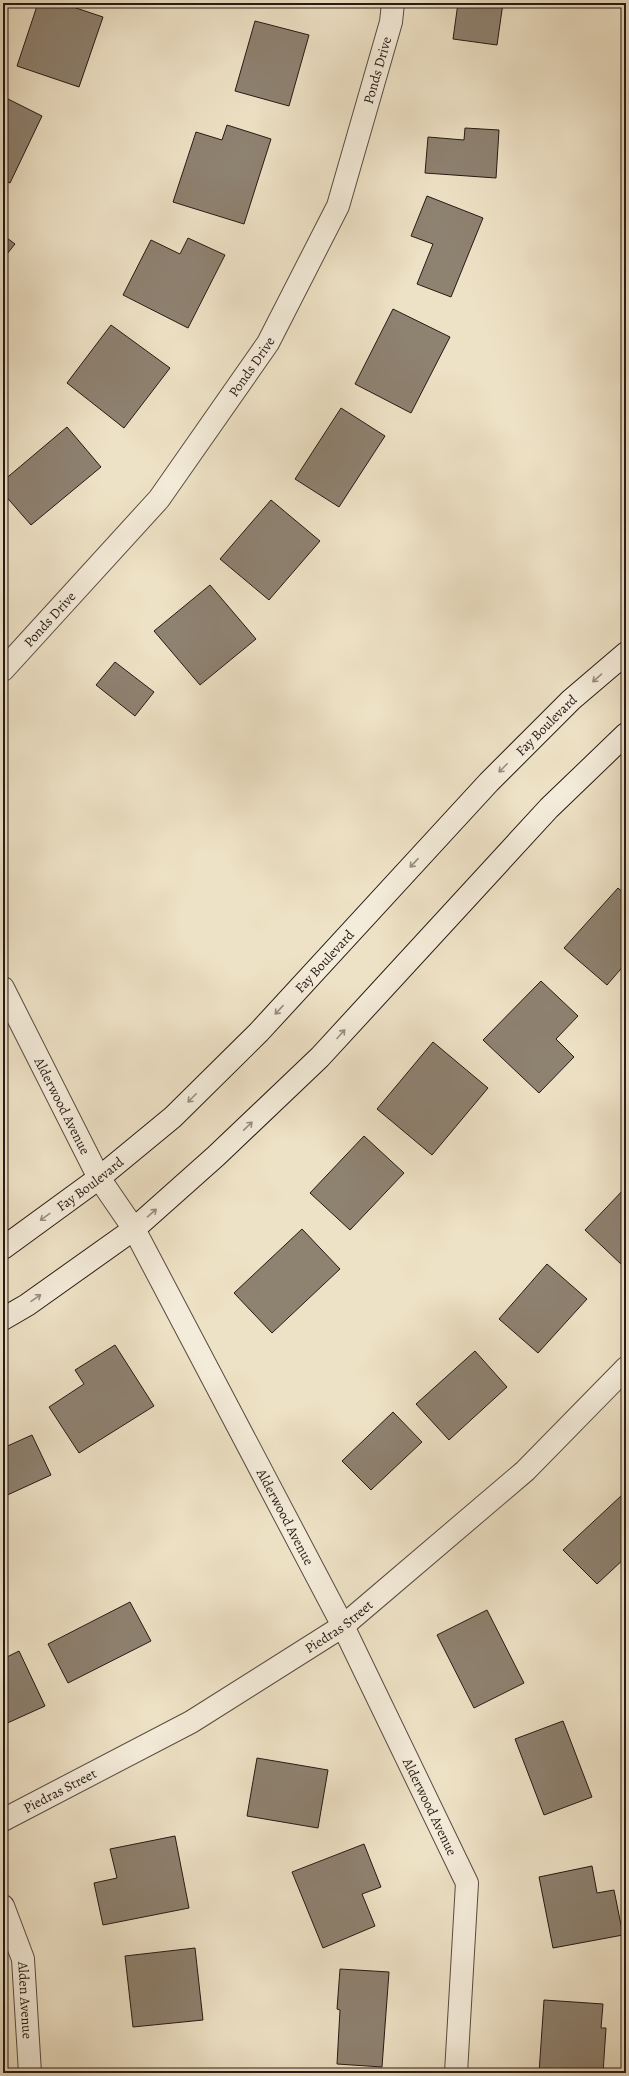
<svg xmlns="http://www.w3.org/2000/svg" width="629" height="2076" font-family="Alegreya,serif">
<rect width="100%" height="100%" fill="#eee2c6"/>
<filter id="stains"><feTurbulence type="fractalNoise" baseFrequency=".005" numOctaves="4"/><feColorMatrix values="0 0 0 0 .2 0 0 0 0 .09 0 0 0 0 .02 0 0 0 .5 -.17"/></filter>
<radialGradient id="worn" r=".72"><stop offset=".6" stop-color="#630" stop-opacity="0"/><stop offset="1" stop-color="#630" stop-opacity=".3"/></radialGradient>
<g fill="#8e8271" stroke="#261914">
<path d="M 38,3 L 61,3 L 103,17 L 79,87 L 17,66 Z"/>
<path d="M 458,3 L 503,3 L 497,45 L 453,39 Z"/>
<path d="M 255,21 L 309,35 L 289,106 L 235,91 Z"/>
<path d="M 4,97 L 42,116 L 10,183 L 3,180 Z"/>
<path d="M 227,125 L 271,139 L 244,224 L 173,202 L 196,132 L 222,140 Z"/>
<path d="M 465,128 L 499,130 L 496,178 L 425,173 L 428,137 L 464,140 Z"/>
<path d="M 427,196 L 483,218 L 451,297 L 417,284 L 433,244 L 411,236 Z"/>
<path d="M 3,235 L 15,244 L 3,259 Z"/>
<path d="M 188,238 L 225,255 L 188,328 L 123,295 L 151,240 L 180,254 Z"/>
<path d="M 393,309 L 450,337 L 411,413 L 355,384 Z"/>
<path d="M 111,325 L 170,368 L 124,428 L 67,383 Z"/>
<path d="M 341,408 L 385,436 L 339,507 L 295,479 Z"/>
<path d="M 67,427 L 101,467 L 31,525 L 3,493 L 3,481 Z"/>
<path d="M 271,500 L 320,541 L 269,600 L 220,559 Z"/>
<path d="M 210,585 L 256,639 L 200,685 L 154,631 Z"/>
<path d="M 115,662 L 154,692 L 135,716 L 96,685 Z"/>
<path d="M 618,888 L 626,895 L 626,963 L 607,985 L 564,948 Z"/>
<path d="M 541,981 L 578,1016 L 556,1039 L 574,1057 L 539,1093 L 483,1040 Z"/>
<path d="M 433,1042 L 488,1088 L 432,1155 L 377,1109 Z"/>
<path d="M 364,1136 L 404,1173 L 350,1230 L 310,1193 Z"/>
<path d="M 626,1187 L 626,1261 L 622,1265 L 585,1230 Z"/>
<path d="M 302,1229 L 340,1269 L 272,1333 L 234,1293 Z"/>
<path d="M 547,1264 L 587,1299 L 538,1353 L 499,1319 Z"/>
<path d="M 115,1345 L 154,1406 L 79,1453 L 49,1407 L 84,1384 L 75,1370 Z"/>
<path d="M 475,1351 L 507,1387 L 449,1440 L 416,1404 Z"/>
<path d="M 393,1412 L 422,1442 L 371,1490 L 342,1461 Z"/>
<path d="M 32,1435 L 51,1475 L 3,1497 L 3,1448 Z"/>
<path d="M 622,1495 L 626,1499 L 626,1557 L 597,1584 L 563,1550 Z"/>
<path d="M 130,1602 L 151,1641 L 68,1683 L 48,1644 Z"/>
<path d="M 487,1610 L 524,1683 L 474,1708 L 437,1635 Z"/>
<path d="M 19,1651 L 45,1706 L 3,1725 L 3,1659 Z"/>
<path d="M 563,1721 L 592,1797 L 544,1815 L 515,1739 Z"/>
<path d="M 257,1758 L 328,1770 L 318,1828 L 247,1816 Z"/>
<path d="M 175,1836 L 189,1908 L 103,1925 L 94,1883 L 117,1878 L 110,1849 Z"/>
<path d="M 364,1844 L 381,1887 L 362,1894 L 375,1926 L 323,1948 L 292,1872 Z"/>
<path d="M 592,1866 L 597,1893 L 614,1890 L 623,1935 L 553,1948 L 539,1877 Z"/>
<path d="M 195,1948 L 203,2020 L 133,2027 L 125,1956 Z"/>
<path d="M 340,1969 L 389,1972 L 382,2067 L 337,2064 L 340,2010 L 337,2009 Z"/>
<path d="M 544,2000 L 603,2004 L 601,2028 L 606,2028 L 603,2073 L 539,2073 Z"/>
</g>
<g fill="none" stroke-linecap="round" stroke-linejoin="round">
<defs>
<g id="minor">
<path id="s1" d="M 3,670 L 159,499 L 268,343 L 338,206 L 391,22 L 393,3"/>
<path id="s2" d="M 3,988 L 99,1178 L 134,1229 L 343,1626 L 467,1883 L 456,2073"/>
<path id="s3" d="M 3,1820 L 191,1722 L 343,1626 L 525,1471 L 626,1368"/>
<path id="s4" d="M 3,1906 L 23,1959 L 30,2073"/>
</g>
<g id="secondary">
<path id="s5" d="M 3,1248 L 99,1178 L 173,1117 L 259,1032 L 489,782 L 571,700 L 626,653"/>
<path d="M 3,1319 L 27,1305 L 134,1229 L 216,1156 L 320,1057 L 549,808 L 626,734"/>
</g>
</defs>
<use href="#minor" stroke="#584b40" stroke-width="24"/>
<use href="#secondary" stroke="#261914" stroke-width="24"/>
<use href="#minor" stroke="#f4ecda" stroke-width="22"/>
<use href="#secondary" stroke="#f4ecda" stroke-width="22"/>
</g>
<defs><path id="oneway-shaft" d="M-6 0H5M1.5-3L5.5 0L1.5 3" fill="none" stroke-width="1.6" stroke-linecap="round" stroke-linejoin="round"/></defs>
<g stroke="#978d81">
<use href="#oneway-shaft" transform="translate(597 678) rotate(139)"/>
<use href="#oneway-shaft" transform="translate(503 768) rotate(135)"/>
<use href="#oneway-shaft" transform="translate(414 863) rotate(133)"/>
<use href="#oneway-shaft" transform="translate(279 1010) rotate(133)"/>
<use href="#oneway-shaft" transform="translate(341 1034) rotate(-48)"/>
<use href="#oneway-shaft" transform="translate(192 1098) rotate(135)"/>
<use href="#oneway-shaft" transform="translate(248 1126) rotate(-44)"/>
<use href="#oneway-shaft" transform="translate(152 1213) rotate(-41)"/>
<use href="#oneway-shaft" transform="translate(45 1217) rotate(144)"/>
<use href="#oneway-shaft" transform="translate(36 1298) rotate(-35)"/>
</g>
<g text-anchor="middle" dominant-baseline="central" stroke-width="3" stroke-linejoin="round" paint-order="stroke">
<g font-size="14" fill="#261914" stroke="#f4ecda">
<text stroke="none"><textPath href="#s1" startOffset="717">Ponds Drive</textPath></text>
<text stroke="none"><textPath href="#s1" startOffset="393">Ponds Drive</textPath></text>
<text stroke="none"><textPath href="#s1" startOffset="69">Ponds Drive</textPath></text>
<text stroke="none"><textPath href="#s5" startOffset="756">Fay Boulevard</textPath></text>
<text stroke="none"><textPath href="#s5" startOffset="432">Fay Boulevard</textPath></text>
<text stroke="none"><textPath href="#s2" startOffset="132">Alderwood Avenue</textPath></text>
<text stroke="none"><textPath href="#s5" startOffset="108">Fay Boulevard</textPath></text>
<text stroke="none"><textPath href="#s2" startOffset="600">Alderwood Avenue</textPath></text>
<text stroke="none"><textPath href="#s3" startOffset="388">Piedras Street</textPath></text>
<text stroke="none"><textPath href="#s3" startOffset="64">Piedras Street</textPath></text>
<text stroke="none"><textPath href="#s2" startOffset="924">Alderwood Avenue</textPath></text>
<text stroke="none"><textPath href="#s4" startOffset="98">Alden Avenue</textPath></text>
</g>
</g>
<rect width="629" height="2076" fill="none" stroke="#eee2c6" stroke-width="16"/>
<rect x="4" y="4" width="621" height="2068" fill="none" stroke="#261914" stroke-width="2"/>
<rect x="8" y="8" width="613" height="2060" fill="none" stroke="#261914"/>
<rect width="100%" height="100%" filter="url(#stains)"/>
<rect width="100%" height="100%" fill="url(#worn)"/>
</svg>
